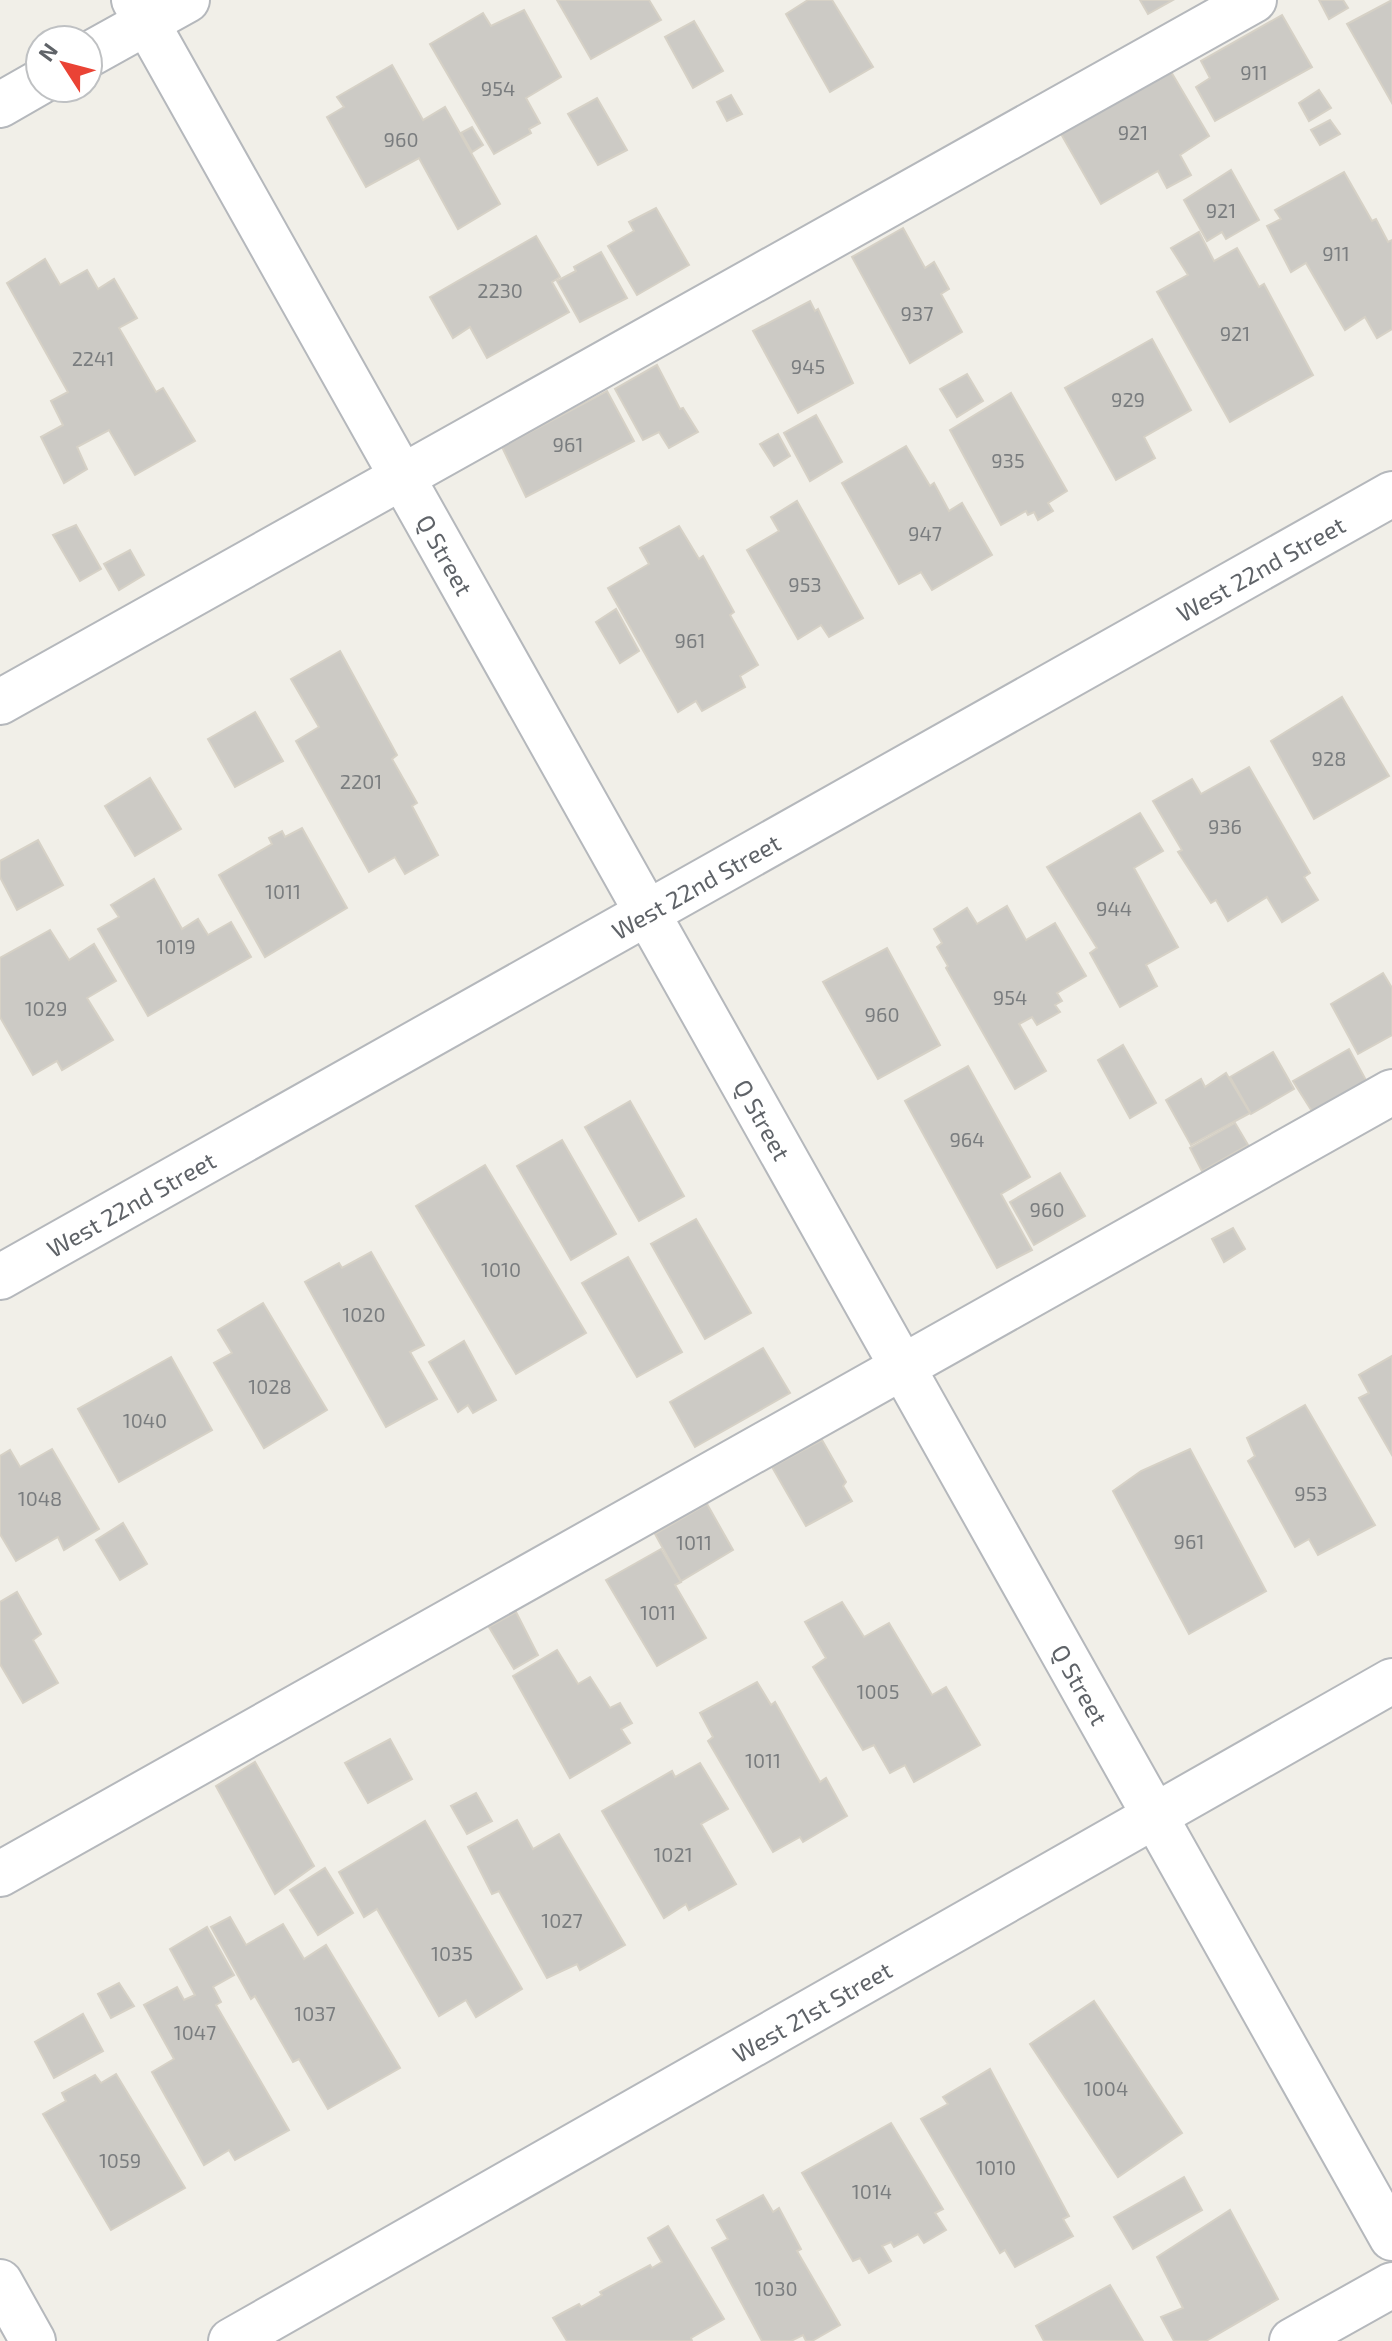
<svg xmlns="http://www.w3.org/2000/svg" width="1392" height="2341" font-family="'Exo 2',sans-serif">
<rect width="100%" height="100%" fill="#f1efe8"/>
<g fill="#cccac5" stroke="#d6d1c6" stroke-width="2">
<path d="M 557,0 L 649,0 L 661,20 L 591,59 Z"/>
<path d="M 808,0 L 832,0 L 873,67 L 830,92 L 786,14 Z"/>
<path d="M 1140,0 L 1173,0 L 1148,14 Z"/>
<path d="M 1319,0 L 1343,0 L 1348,8 L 1329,19 Z"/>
<path d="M 1392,0 L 1392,103 L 1347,24 Z"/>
<path d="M 524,10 L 561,77 L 526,98 L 540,123 L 529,129 L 531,133 L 494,154 L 430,44 L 483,13 L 491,26 Z"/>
<path d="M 1282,15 L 1312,67 L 1215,121 L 1196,87 L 1210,78 L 1201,61 Z"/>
<path d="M 694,21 L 723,71 L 693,88 L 665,37 Z"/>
<path d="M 392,65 L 423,120 L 445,107 L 500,204 L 458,229 L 419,158 L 366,187 L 327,117 L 344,107 L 337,97 Z"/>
<path d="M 1167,65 L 1209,136 L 1180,155 L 1191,175 L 1167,188 L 1158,171 L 1101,204 L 1057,127 Z"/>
<path d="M 1319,90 L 1331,108 L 1309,121 L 1299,103 Z"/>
<path d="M 731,95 L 742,114 L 727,121 L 717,102 Z"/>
<path d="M 597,98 L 627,150 L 598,165 L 568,114 Z"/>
<path d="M 1330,120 L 1340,134 L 1320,145 L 1311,130 Z"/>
<path d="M 472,127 L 483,145 L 472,152 L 461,133 Z"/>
<path d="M 1231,170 L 1259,220 L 1226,239 L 1222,232 L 1207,241 L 1184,200 Z"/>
<path d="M 1344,172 L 1372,221 L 1376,219 L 1388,242 L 1392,240 L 1392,329 L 1377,338 L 1365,317 L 1345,330 L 1306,263 L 1291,272 L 1267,226 L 1281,219 L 1275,210 Z"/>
<path d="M 656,208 L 689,265 L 637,295 L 608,246 L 634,231 L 629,222 Z"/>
<path d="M 903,228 L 925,268 L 934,262 L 949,289 L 941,294 L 962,332 L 910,363 L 852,257 Z"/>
<path d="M 1199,232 L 1214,261 L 1237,248 L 1259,287 L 1264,284 L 1313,375 L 1230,422 L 1157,292 L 1188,275 L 1171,248 Z"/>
<path d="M 536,236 L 560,277 L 552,282 L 569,312 L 487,358 L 470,327 L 453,338 L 430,297 Z"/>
<path d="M 601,252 L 627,298 L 580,322 L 557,281 L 576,271 L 574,267 Z"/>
<path d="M 45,259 L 60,285 L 87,270 L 98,289 L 114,279 L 137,318 L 119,328 L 156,392 L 163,388 L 195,441 L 135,475 L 109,430 L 77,447 L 87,469 L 64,483 L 41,437 L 63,425 L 51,401 L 68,392 L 7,283 Z"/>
<path d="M 810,301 L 815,311 L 818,309 L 853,383 L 798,413 L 753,331 Z"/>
<path d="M 1152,339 L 1191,410 L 1144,437 L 1155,458 L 1116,480 L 1065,388 Z"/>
<path d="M 657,365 L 680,409 L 683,408 L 698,432 L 669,448 L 659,432 L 643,440 L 615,389 Z"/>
<path d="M 967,374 L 983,401 L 957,417 L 940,389 Z"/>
<path d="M 607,391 L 634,441 L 526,497 L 502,447 Z"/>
<path d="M 1011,393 L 1067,491 L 1048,503 L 1053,511 L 1038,520 L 1034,512 L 1028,515 L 1026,511 L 1001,525 L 950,430 Z"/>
<path d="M 816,415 L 842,462 L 810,481 L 784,433 Z"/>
<path d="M 778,434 L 790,456 L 774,466 L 760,444 Z"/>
<path d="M 906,446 L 930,486 L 934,483 L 949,511 L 962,503 L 992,555 L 932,590 L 921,572 L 899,584 L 842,483 Z"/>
<path d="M 797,501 L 863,618 L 829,637 L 821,625 L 798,639 L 747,550 L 779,531 L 771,517 Z"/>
<path d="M 76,525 L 101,569 L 80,581 L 53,535 Z"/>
<path d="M 679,526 L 699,559 L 703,556 L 734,612 L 730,615 L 758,665 L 740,676 L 745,687 L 702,711 L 696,701 L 678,712 L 608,588 L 649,564 L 640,548 Z"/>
<path d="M 130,550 L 144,575 L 119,590 L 104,564 Z"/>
<path d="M 616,609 L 639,651 L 620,663 L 596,622 Z"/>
<path d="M 340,651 L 397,755 L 392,759 L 417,803 L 412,806 L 438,855 L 405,874 L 395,857 L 369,872 L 296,741 L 319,727 L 291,679 Z"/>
<path d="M 1342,697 L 1389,776 L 1314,819 L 1271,741 Z"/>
<path d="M 255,712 L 283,761 L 235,787 L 208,739 Z"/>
<path d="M 1249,767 L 1310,873 L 1304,877 L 1318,900 L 1282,922 L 1267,897 L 1228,921 L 1216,900 L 1211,903 L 1178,852 L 1182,850 L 1153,801 L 1192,779 L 1201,794 Z"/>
<path d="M 150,778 L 181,829 L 135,856 L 105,806 Z"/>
<path d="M 1140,813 L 1163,851 L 1134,868 L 1178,947 L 1146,965 L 1157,986 L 1120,1007 L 1090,953 L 1097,948 L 1047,867 Z"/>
<path d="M 302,828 L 347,908 L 265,957 L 219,875 L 272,844 L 269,838 L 282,831 L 285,837 Z"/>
<path d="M 38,840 L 63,885 L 17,910 L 0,877 L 0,861 Z"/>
<path d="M 154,879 L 182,929 L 198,919 L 208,935 L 231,922 L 251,957 L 148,1016 L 98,929 L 119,917 L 111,905 Z"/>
<path d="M 1007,906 L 1026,940 L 1055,923 L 1086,976 L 1057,993 L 1062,1001 L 1055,1005 L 1060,1012 L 1037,1025 L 1032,1017 L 1019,1024 L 1046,1071 L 1015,1089 L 946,968 L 948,966 L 937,947 L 942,943 L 934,929 L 967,908 L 977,924 Z"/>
<path d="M 50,930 L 69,960 L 94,944 L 116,981 L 87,998 L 113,1040 L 62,1070 L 57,1061 L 33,1075 L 0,1017 L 0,958 Z"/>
<path d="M 887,948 L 940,1045 L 878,1079 L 823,982 Z"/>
<path d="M 1383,973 L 1392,988 L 1392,1035 L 1358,1054 L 1331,1004 Z"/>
<path d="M 1123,1045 L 1156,1103 L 1130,1118 L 1098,1060 Z"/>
<path d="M 1349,1049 L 1367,1082 L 1313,1113 L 1293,1081 Z"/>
<path d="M 1273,1052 L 1294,1089 L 1251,1114 L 1230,1077 Z"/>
<path d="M 968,1066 L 1030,1177 L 1001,1194 L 1032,1250 L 997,1268 L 905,1101 Z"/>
<path d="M 1226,1073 L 1250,1113 L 1191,1145 L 1166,1100 L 1201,1079 L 1205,1087 Z"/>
<path d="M 630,1101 L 684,1196 L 639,1221 L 585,1127 Z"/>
<path d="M 1235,1123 L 1248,1145 L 1202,1171 L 1190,1148 Z"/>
<path d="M 562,1140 L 616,1234 L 571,1260 L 517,1166 Z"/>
<path d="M 485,1165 L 586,1333 L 516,1374 L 416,1206 Z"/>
<path d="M 1060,1173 L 1085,1216 L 1034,1245 L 1010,1202 Z"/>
<path d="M 696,1219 L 751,1313 L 705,1339 L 651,1244 Z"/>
<path d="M 1233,1228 L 1245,1249 L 1224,1262 L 1212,1239 Z"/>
<path d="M 371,1252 L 424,1345 L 410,1352 L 437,1399 L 386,1427 L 305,1282 L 339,1263 L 342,1268 Z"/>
<path d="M 628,1257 L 682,1352 L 637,1377 L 582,1283 Z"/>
<path d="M 263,1303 L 327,1410 L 264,1448 L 214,1363 L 232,1353 L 218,1330 Z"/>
<path d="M 464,1341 L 496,1400 L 473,1413 L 468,1405 L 458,1412 L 429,1362 Z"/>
<path d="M 763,1348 L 790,1393 L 695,1447 L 670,1402 Z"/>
<path d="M 1392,1356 L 1392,1455 L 1359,1398 L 1369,1393 L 1359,1375 Z"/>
<path d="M 171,1357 L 212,1430 L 119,1482 L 78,1409 Z"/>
<path d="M 1305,1405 L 1375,1525 L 1318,1555 L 1309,1539 L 1295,1547 L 1248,1461 L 1255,1456 L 1247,1438 Z"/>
<path d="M 822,1440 L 846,1482 L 843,1486 L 852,1501 L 806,1526 L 772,1467 Z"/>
<path d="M 52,1449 L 99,1529 L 64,1550 L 58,1537 L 16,1561 L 0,1534 L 0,1456 L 10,1450 L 20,1467 Z"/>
<path d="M 1190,1449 L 1266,1591 L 1189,1634 L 1113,1491 L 1141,1471 Z"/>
<path d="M 707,1504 L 733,1550 L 681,1581 L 655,1534 Z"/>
<path d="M 123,1523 L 147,1564 L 120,1580 L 96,1540 Z"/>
<path d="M 661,1549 L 681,1582 L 675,1585 L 706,1638 L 657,1666 L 606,1580 Z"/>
<path d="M 17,1592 L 41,1634 L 33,1640 L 58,1683 L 23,1703 L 0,1664 L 0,1602 Z"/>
<path d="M 842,1602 L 864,1637 L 889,1623 L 932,1695 L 946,1687 L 980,1745 L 914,1782 L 905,1765 L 890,1773 L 874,1745 L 863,1750 L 813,1667 L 826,1658 L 805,1622 Z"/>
<path d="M 516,1612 L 538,1655 L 514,1669 L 489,1627 Z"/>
<path d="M 557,1650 L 578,1684 L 590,1677 L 610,1708 L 620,1703 L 632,1723 L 621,1729 L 630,1743 L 570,1778 L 513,1676 Z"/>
<path d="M 757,1682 L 771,1705 L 775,1702 L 820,1782 L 826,1778 L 847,1816 L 803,1842 L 800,1837 L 773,1852 L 708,1741 L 713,1737 L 700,1713 Z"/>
<path d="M 390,1739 L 412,1779 L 368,1803 L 345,1763 Z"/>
<path d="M 255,1762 L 314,1866 L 275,1894 L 216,1786 Z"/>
<path d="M 700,1763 L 728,1809 L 701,1824 L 736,1884 L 689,1910 L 686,1904 L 664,1918 L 602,1811 L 672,1771 L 675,1777 Z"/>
<path d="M 476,1793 L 492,1821 L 467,1834 L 451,1806 Z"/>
<path d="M 517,1820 L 533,1849 L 559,1834 L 625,1945 L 580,1970 L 577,1964 L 547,1978 L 499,1891 L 492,1894 L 468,1847 Z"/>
<path d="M 425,1821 L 522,1989 L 476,2017 L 466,2000 L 439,2016 L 377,1909 L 364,1917 L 339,1872 Z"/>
<path d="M 325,1868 L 353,1913 L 318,1935 L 290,1890 Z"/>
<path d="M 230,1917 L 246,1945 L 283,1924 L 304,1959 L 326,1945 L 400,2068 L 328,2109 L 299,2059 L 293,2062 L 255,1996 L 251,1999 L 211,1927 Z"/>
<path d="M 207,1927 L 234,1975 L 213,1987 L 221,2002 L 216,2005 L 289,2130 L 235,2160 L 229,2150 L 204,2165 L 152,2072 L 174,2059 L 144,2005 L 177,1987 L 184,2000 L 195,1995 L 170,1949 Z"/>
<path d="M 119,1983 L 134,2006 L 111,2018 L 98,1994 Z"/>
<path d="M 1094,2001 L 1182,2133 L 1118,2177 L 1030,2044 Z"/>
<path d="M 83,2014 L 103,2051 L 54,2078 L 35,2042 Z"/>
<path d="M 990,2069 L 1069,2216 L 1063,2219 L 1073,2236 L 1015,2267 L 1005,2250 L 1000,2253 L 921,2119 L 948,2104 L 943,2097 Z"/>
<path d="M 116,2074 L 185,2188 L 111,2230 L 43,2114 L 66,2101 L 62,2093 L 95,2075 L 101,2083 Z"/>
<path d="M 891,2123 L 943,2209 L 935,2213 L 946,2230 L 924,2243 L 918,2234 L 894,2247 L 891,2242 L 882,2246 L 891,2261 L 869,2273 L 860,2258 L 853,2261 L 802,2173 Z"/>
<path d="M 1184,2177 L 1202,2210 L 1133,2249 L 1114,2217 Z"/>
<path d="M 763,2195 L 773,2212 L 779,2208 L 801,2249 L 797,2251 L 840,2325 L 812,2341 L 806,2341 L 803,2335 L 791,2341 L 762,2341 L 712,2248 L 728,2239 L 717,2220 Z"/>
<path d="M 1230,2210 L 1278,2299 L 1206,2341 L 1174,2341 L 1161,2317 L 1183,2308 L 1157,2257 Z"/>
<path d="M 668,2226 L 724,2319 L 691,2338 L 692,2341 L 567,2341 L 553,2318 L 579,2304 L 581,2307 L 602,2295 L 600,2292 L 650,2265 L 652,2268 L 662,2262 L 648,2238 Z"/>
<path d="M 1110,2285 L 1143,2341 L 1044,2341 L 1036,2326 Z"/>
</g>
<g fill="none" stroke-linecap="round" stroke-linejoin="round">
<defs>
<g id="minor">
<path id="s1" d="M 134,0 L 1392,2238"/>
<path d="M 88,55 L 187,0"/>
<path d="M 0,105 L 40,82"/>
<path d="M 0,702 L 1254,0"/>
<path id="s2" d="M 0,1277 L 1392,494"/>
<path d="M 0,1874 L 1392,1092"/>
<path d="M 0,2282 L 33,2341"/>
<path id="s3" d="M 231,2341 L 1392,1681"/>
<path d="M 1292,2341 L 1392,2285"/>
</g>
</defs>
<use href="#minor" stroke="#b5b8bc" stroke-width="48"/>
<use href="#minor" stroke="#fff" stroke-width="44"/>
</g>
<g text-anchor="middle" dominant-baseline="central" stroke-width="8" stroke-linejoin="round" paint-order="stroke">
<g font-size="20" fill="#7a7d7f">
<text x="1254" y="72">911</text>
<text x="498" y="88">954</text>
<text x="1133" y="132">921</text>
<text x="401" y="139">960</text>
<text x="1221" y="210">921</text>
<text x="1336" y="253">911</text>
<text x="500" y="290">2230</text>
<text x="917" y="313">937</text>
<text x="1235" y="333">921</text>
<text x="93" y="358">2241</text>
<text x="808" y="366">945</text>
<text x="1128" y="399">929</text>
<text x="568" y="444">961</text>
<text x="1008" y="460">935</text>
<text x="925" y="533">947</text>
<text x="805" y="584">953</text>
<text x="690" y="640">961</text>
<text x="1329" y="758">928</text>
<text x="361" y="781">2201</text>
<text x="1225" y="826">936</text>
<text x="283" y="891">1011</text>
<text x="1114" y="908">944</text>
<text x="176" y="946">1019</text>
<text x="1010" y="997">954</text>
<text x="46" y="1008">1029</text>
<text x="882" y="1014">960</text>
<text x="967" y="1139">964</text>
<text x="1047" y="1209">960</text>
<text x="501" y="1269">1010</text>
<text x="364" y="1314">1020</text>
<text x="270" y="1386">1028</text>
<text x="145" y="1420">1040</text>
<text x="1311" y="1493">953</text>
<text x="40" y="1498">1048</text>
<text x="1189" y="1541">961</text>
<text x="694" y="1542">1011</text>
<text x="658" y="1612">1011</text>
<text x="878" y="1691">1005</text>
<text x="763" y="1760">1011</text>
<text x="673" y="1854">1021</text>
<text x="562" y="1920">1027</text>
<text x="452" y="1953">1035</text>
<text x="315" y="2013">1037</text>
<text x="195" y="2032">1047</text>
<text x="1106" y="2088">1004</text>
<text x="120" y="2160">1059</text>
<text x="996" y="2167">1010</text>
<text x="872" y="2191">1014</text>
<text x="776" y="2288">1030</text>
</g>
<g font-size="24" fill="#5f6368" stroke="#fff">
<text stroke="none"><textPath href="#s1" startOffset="636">Q Street</textPath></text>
<text stroke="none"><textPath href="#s2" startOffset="1446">West 22nd Street</textPath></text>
<text stroke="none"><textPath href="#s2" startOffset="798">West 22nd Street</textPath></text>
<text stroke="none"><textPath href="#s1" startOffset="1284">Q Street</textPath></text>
<text stroke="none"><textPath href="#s2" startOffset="150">West 22nd Street</textPath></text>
<text stroke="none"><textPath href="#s1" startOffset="1932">Q Street</textPath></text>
<text stroke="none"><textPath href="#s3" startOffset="668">West 21st Street</textPath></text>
</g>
</g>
<g transform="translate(64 64) rotate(306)"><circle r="38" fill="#ffffff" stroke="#bfc1c3" stroke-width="2"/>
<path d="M0-6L14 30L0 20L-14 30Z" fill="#ea4335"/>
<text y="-12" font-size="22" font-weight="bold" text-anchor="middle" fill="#5f6368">N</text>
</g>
</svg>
